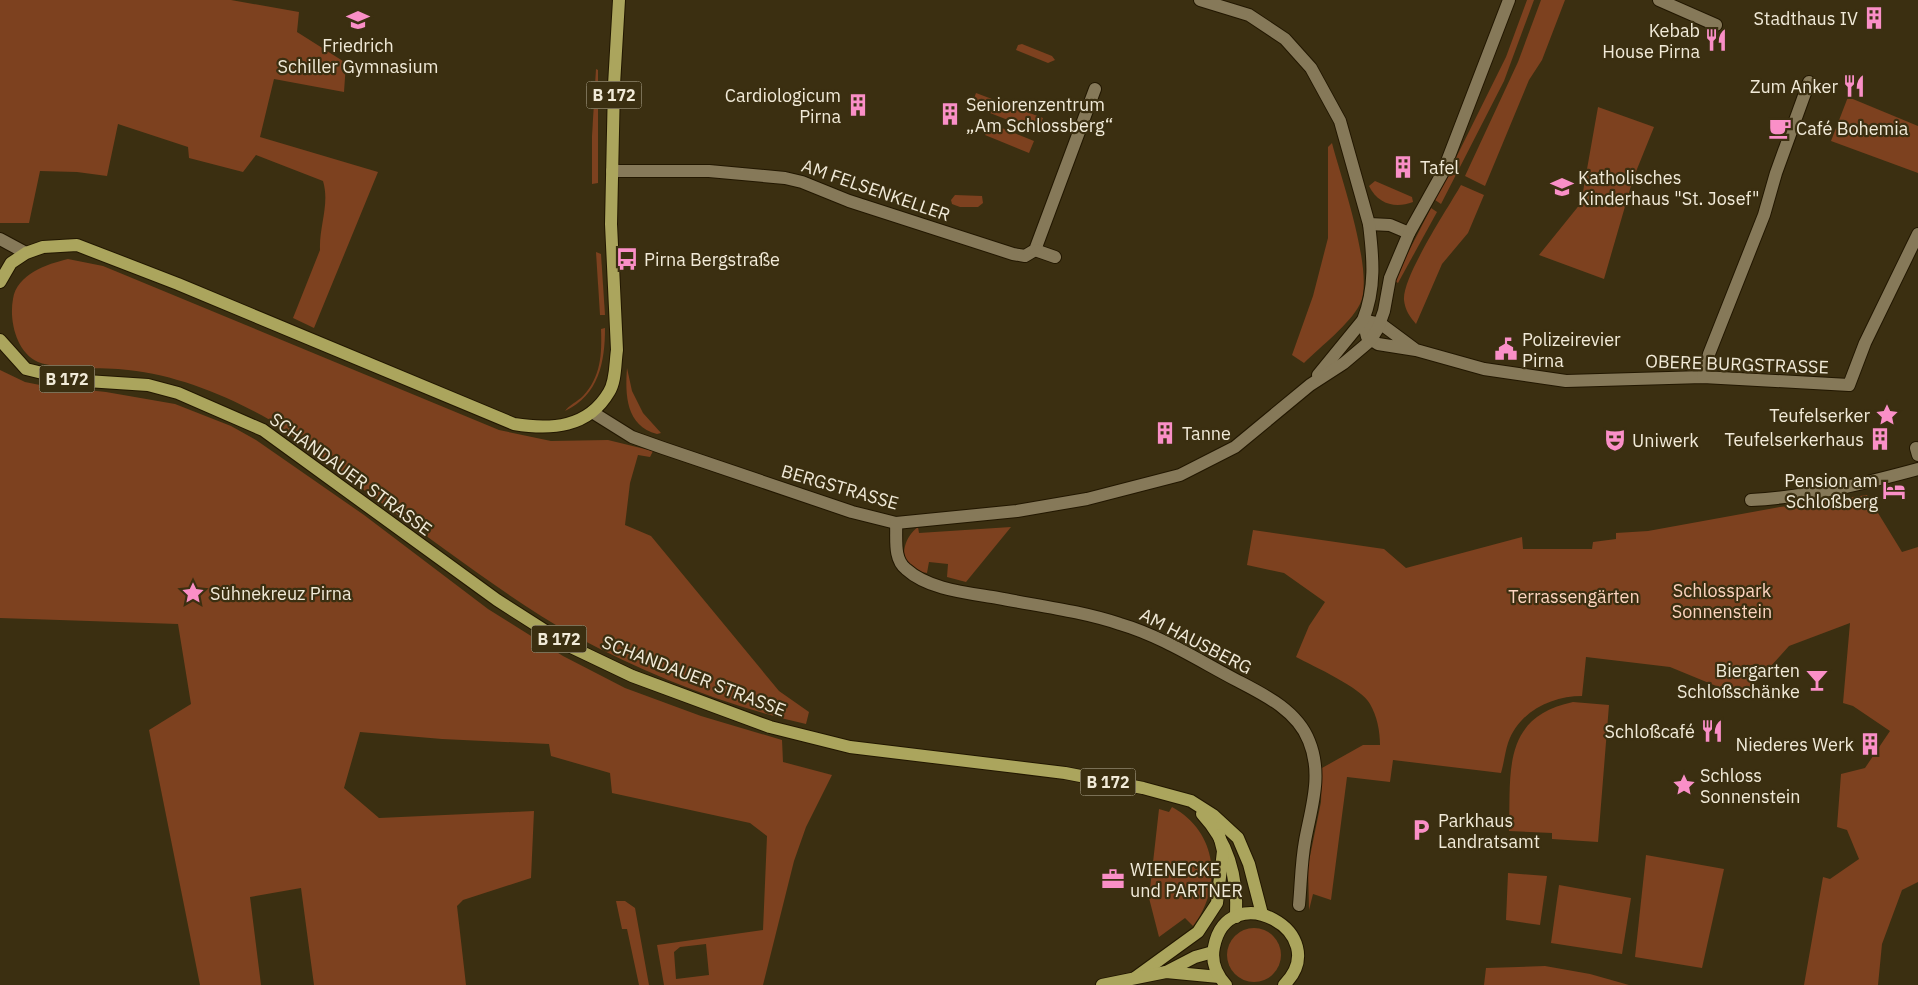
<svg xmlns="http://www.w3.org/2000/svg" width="1918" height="985" font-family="'IBM Plex Sans',sans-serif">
<rect width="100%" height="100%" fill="#3b2f11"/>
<g fill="#7d411f" fill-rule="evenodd">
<path d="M 0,0 L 231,0 L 299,12 L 297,32 L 346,63 L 344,92 L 274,79 L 260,137 L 378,172 L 314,328 L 293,318 L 320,250 C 319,226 330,204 323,181 L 256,155 L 243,172 L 189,158 L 188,147 L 118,124 L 107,176 L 77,172 L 40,171 L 29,223 L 0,223 Z"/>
<path d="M 1527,0 L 1534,0 L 1504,81 L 1441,204 L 1435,200 L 1506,57 Z"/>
<path d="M 1541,0 L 1565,0 L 1542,60 L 1529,80 L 1485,186 L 1465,176 L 1518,62 Z"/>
<path d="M 1022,44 L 1052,56 L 1055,60 L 1048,63 L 1016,50 L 1018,45 Z"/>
<path d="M 596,69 L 598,70 L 598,183 L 592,184 L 592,136 Z"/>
<path d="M 976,93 L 1043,118 L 1038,132 L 985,111 L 985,110 L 972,104 Z"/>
<path d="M 1848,97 L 1918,126 L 1918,173 L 1831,141 Z"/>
<path d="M 1598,107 L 1654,127 L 1633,179 L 1604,279 L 1539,255 L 1581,203 Z"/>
<path d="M 992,124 L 1034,141 L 1029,153 L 985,135 Z"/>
<path d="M 1332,143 C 1341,178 1375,274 1360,304 C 1350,324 1321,346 1304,363 L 1292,355 L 1313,296 L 1328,238 L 1328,147 Z"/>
<path d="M 1375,181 L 1412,197 L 1413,202 C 1395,209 1378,204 1369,186 Z"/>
<path d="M 1461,185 L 1484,195 L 1468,233 L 1442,264 L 1416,324 C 1410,317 1405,310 1404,300 C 1402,277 1448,208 1461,185 Z"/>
<path d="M 955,195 L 982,196 L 983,203 L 978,207 L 960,207 L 952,204 L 951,200 Z"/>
<path d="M 1431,208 L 1437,212 L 1398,283 L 1395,281 L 1396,276 Z"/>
<path d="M 596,252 L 601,254 L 605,315 L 600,315 Z"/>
<path d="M 68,259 L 103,266 L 499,430 L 551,441 L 608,440 L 653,451 L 650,457 L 638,455 L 630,483 L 625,525 L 651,536 L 779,691 L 809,712 L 806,724 C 727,706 648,675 577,637 C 531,612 489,581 447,551 C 387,508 329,464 270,420 C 228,396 177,375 128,370 C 104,367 59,370 38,362 C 16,352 9,320 13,299 C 17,274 47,264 68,259 Z"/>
<path d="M 605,328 C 605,362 599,395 565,411 C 568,406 578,401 583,396 C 601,377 602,354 601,329 Z"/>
<path d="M 627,368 L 632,391 L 643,413 L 661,433 L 657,434 C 626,426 625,395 627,368 Z"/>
<path d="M 0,370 L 25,382 L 40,385 L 106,392 L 175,404 L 231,426 L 256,440 L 364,515 L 488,609 L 563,656 L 625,688 L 701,716 L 782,740 L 783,762 L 832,775 L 806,827 L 794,861 L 763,985 L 664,985 L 657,945 L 763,930 L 767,836 L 750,823 L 612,793 L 610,773 L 551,756 L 549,744 L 442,739 L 360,732 L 344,788 L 379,818 L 534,811 L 531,878 L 463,900 L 457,906 L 466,985 L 314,985 L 301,888 L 250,897 L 261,985 L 200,985 L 149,730 L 191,704 L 178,624 L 0,618 ZM 706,944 L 709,975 L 676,979 L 674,952 L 680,947 Z"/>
<path d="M 1867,495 L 1902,552 L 1918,547 L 1918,882 L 1902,890 L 1882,944 L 1878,985 L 1804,985 L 1823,877 L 1830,879 L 1859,859 L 1847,830 L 1837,827 L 1841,774 L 1865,768 L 1890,731 L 1853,706 L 1843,703 L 1850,623 L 1789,646 L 1743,697 L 1670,667 L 1586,657 L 1582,696 C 1552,696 1519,711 1508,743 C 1505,752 1504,763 1501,773 L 1393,760 L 1390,782 L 1347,777 L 1331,900 L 1313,894 L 1309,910 L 1308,866 L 1321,802 L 1322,768 L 1363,745 L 1380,745 C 1380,731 1377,716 1370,704 C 1362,688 1313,666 1296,657 L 1309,626 L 1325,602 L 1284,573 L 1247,565 L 1253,530 L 1384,549 L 1406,568 L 1522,537 L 1523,549 L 1592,549 L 1593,542 L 1616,539 L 1616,533 L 1648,531 L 1780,507 Z"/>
<path d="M 918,527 L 919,533 L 1011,527 L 966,582 L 947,577 L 948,564 L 929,562 L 927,573 C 922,572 916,571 912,568 C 897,558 906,535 918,527 Z"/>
<path d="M 1573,702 L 1609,705 L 1598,842 L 1552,839 L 1552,833 L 1509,831 C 1511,773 1501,717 1573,702 Z"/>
<path d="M 1172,807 C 1218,832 1223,888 1193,926 L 1185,918 L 1159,937 L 1149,898 L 1159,809 L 1169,812 Z"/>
<path d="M 1646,855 L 1724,869 L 1702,968 L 1635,957 Z"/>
<path d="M 1508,873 L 1547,876 L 1540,925 L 1506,920 Z"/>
<path d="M 1559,885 L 1631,898 L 1622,954 L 1551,943 Z"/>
<path d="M 616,901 L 625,901 L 635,908 L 649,985 L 639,985 L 627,929 L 622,929 Z"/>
<circle cx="1254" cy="955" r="27"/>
<path d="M 1545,966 L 1590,974 L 1629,985 L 1484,985 L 1486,968 Z"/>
</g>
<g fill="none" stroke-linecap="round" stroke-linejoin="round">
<defs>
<g id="minor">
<path d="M 1200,0 L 1249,15 L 1285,39 L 1311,68 L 1340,121 L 1369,224 L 1390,225 L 1409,233"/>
<path d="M 1659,0 L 1716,25"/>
<path d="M 612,171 L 709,171 L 785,178 L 802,182 L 849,201 L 1013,254 L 1025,256 L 1035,250 L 1095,89"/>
<path d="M 0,239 L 26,253"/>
<path d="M 1035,250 L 1055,257"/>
<path d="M 1416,350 L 1381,324 L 1363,320 L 1367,337 L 1378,344 L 1416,350 L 1484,369 L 1566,381 L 1703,377 L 1849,385 L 1865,343 L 1918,234"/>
<path d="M 1318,375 L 1363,320 C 1376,288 1373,257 1369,224"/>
<path d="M 1703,377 L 1709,354 L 1764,215 L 1776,173 L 1809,82"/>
<path d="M 592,412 L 632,437 L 663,448 L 852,512 L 896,523 L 1017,511 L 1087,499 L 1180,475 L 1235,447 L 1310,385 L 1344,363 L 1370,341 L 1378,328 L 1384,311 L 1390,278 L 1409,233 L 1443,172 L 1509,0"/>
<path d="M 1916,448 L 1918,455"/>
<path d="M 1751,500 C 1808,497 1863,484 1918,469"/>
<path d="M 896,523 C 897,538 893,559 906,569 C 929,590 969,593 998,598 C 1039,606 1081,611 1120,624 C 1161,636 1198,660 1236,680 C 1263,694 1297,710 1309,741 C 1323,775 1311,808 1305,841 C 1301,863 1301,884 1299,905"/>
</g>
<g id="major">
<path d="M 0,282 L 11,263 L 26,253 L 43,247 L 77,245 L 178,284 L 514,424 C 551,430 588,428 609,392 C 616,381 615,363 617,350 L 611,224 L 614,85 L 619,0"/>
<path d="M 0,340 L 26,369 L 71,380 L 148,385 L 178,393 L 263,430 L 497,600 L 569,646 L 632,676 L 770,727 L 850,747 L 1065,773 L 1143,788 L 1191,801 L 1213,815 L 1238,838 L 1249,864 L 1262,914"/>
<path d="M 1202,814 C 1229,843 1238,878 1236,917"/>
<path d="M 1166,972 L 1195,957 L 1213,952"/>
<path d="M 1136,977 L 1198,932 L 1217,903 L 1223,851 L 1219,835"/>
<path d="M 1102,985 L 1166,972 L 1219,977"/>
<path d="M 1226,985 C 1216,974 1211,961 1214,947 C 1228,875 1336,933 1284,985"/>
</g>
</defs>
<use href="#minor" stroke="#221700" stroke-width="14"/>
<use href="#major" stroke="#221700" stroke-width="14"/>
<use href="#minor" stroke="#867959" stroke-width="12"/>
<use href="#major" stroke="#aba55d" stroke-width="12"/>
</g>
<defs>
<symbol id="building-bare" viewBox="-9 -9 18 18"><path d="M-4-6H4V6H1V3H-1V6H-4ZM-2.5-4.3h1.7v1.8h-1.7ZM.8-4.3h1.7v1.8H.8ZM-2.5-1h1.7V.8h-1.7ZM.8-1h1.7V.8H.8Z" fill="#fa8fc7" stroke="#3b2f11" stroke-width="2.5" paint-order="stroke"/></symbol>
<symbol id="school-bare" viewBox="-9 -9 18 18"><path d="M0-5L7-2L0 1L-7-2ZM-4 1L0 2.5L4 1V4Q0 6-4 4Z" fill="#fa8fc7" stroke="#3b2f11" stroke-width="2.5" paint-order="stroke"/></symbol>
<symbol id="restaurant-bare" viewBox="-9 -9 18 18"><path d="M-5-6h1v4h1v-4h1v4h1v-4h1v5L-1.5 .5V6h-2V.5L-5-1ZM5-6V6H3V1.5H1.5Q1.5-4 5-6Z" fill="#fa8fc7" stroke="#3b2f11" stroke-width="2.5" paint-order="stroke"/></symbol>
<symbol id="cafe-bare" viewBox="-9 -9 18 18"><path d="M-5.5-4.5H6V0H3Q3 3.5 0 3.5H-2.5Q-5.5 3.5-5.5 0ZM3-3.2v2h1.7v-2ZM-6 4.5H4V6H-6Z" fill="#fa8fc7" stroke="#3b2f11" stroke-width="2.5" paint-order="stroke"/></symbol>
<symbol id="bus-bare" viewBox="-9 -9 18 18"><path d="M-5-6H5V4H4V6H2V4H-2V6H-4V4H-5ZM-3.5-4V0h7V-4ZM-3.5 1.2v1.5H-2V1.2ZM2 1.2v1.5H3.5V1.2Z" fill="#fa8fc7" stroke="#3b2f11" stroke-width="2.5" paint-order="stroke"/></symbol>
<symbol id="civic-bare" viewBox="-9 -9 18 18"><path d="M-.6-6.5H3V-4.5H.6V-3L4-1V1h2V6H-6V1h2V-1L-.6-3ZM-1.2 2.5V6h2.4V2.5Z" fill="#fa8fc7" stroke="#3b2f11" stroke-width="2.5" paint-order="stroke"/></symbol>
<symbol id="sight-bare" viewBox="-9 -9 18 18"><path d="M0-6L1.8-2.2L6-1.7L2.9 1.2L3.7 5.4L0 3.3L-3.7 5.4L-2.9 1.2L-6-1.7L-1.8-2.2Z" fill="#fa8fc7" stroke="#3b2f11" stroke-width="2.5" paint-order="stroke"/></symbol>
<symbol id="theatre-bare" viewBox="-9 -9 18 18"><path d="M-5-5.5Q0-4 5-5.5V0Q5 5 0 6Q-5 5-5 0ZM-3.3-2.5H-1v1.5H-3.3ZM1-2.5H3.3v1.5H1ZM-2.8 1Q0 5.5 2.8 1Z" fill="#fa8fc7" stroke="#3b2f11" stroke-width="2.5" paint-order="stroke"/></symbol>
<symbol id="hotel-bare" viewBox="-9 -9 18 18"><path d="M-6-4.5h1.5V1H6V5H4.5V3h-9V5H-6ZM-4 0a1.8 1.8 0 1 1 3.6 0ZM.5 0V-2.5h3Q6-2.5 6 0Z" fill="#fa8fc7" stroke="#3b2f11" stroke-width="2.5" paint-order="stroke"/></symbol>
<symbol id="bar-bare" viewBox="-9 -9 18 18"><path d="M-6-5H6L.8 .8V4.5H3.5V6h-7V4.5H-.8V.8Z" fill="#fa8fc7" stroke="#3b2f11" stroke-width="2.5" paint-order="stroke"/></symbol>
<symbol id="parking-bare" viewBox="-9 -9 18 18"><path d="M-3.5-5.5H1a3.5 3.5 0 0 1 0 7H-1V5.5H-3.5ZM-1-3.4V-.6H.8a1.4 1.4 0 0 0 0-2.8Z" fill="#fa8fc7" stroke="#3b2f11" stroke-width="2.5" paint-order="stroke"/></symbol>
<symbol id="office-bare" viewBox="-9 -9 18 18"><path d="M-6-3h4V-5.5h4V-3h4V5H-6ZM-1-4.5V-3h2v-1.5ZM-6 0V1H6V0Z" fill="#fa8fc7" stroke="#3b2f11" stroke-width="2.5" paint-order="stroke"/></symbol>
</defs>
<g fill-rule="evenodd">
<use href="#building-bare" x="1858" y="2" width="32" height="32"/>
<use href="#school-bare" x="342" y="4" width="32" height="32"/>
<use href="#restaurant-bare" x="1700" y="24" width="32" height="32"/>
<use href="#restaurant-bare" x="1838" y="70" width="32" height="32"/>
<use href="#building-bare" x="842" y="89" width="32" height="32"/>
<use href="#building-bare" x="934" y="98" width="32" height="32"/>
<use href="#cafe-bare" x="1764" y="112" width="32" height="32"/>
<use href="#building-bare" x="1387" y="151" width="32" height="32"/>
<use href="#school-bare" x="1546" y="171" width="32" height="32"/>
<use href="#bus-bare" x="611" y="243" width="32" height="32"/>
<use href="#civic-bare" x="1490" y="333" width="32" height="32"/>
<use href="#sight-bare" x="1871" y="399" width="32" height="32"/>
<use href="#building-bare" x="1149" y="417" width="32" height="32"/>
<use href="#building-bare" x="1864" y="423" width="32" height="32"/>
<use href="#theatre-bare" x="1599" y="424" width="32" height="32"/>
<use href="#hotel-bare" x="1878" y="474" width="32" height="32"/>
<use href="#sight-bare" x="177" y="577" width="32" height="32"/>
<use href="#bar-bare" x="1801" y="664" width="32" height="32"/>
<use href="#restaurant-bare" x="1696" y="715" width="32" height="32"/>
<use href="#building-bare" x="1854" y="728" width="32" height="32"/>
<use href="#sight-bare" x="1668" y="769" width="32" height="32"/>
<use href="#parking-bare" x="1405" y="814" width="32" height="32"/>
<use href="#office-bare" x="1097" y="863" width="32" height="32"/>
</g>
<g text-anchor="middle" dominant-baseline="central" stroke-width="4.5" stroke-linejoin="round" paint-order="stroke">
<g fill="#3b2f11" stroke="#bab29c" stroke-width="1">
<rect x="586.5" y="81.5" width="55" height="27" rx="4"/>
<rect x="39.5" y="365.5" width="55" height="27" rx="4"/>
<rect x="531.5" y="625.5" width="55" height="27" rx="4"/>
<rect x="1080.5" y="768.5" width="55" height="27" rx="4"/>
</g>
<g font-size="16" font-weight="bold" fill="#f1ead8">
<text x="614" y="95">B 172</text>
<text x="67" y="379">B 172</text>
<text x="559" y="639">B 172</text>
<text x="1108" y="782">B 172</text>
</g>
<g font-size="18" fill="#f1ead8" stroke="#3b2f11" text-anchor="start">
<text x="1858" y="18" text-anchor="end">Stadthaus IV</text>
<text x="1700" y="30" text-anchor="end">Kebab<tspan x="1700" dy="21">House Pirna</tspan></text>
<text x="358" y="45" text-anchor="middle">Friedrich<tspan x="358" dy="21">Schiller Gymnasium</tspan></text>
<text x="1838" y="86" text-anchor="end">Zum Anker</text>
<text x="841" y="95" text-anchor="end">Cardiologicum<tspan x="841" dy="21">Pirna</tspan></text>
<text x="966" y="104">Seniorenzentrum<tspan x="966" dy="21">„Am Schlossberg“</tspan></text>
<text x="1796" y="128">Café Bohemia</text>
<text x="1420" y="167">Tafel</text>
<text x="1578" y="177">Katholisches<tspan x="1578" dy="21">Kinderhaus "St. Josef"</tspan></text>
<text x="644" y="259">Pirna Bergstraße</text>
<text x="1522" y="339">Polizeirevier<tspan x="1522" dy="21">Pirna</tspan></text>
<text x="1870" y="415" text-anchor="end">Teufelserker</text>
<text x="1182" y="433">Tanne</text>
<text x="1864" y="439" text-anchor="end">Teufelserkerhaus</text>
<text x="1632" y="440">Uniwerk</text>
<text x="1878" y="480" text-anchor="end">Pension am<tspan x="1878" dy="21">Schloßberg</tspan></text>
<text x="210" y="593">Sühnekreuz Pirna</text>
<text x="1800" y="670" text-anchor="end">Biergarten<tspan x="1800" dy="21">Schloßschänke</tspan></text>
<text x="1695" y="731" text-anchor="end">Schloßcafé</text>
<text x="1854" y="744" text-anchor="end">Niederes Werk</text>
<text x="1700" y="775">Schloss<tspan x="1700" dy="21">Sonnenstein</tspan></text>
<text x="1438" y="820">Parkhaus<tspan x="1438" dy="21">Landratsamt</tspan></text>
<text x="1130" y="869">WIENECKE<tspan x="1130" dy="21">und PARTNER</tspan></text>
</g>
<g font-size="18" fill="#f1ead8" stroke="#3b2f11">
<text transform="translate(876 190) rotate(19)">AM FELSENKELLER</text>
<text transform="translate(1737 364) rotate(2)">OBERE BURGSTRASSE</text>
<text transform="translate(351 474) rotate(36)">SCHANDAUER STRASSE</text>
<text transform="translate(840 487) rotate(16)">BERGSTRASSE</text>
<text transform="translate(1196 641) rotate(27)">AM HAUSBERG</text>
<text transform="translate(694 676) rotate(21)">SCHANDAUER STRASSE</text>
</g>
<g font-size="18" fill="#fcd4bf" stroke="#3b2f11">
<text x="1722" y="590">Schlosspark<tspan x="1722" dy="21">Sonnenstein</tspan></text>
<text x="1574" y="596">Terrassengärten</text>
</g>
</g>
</svg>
